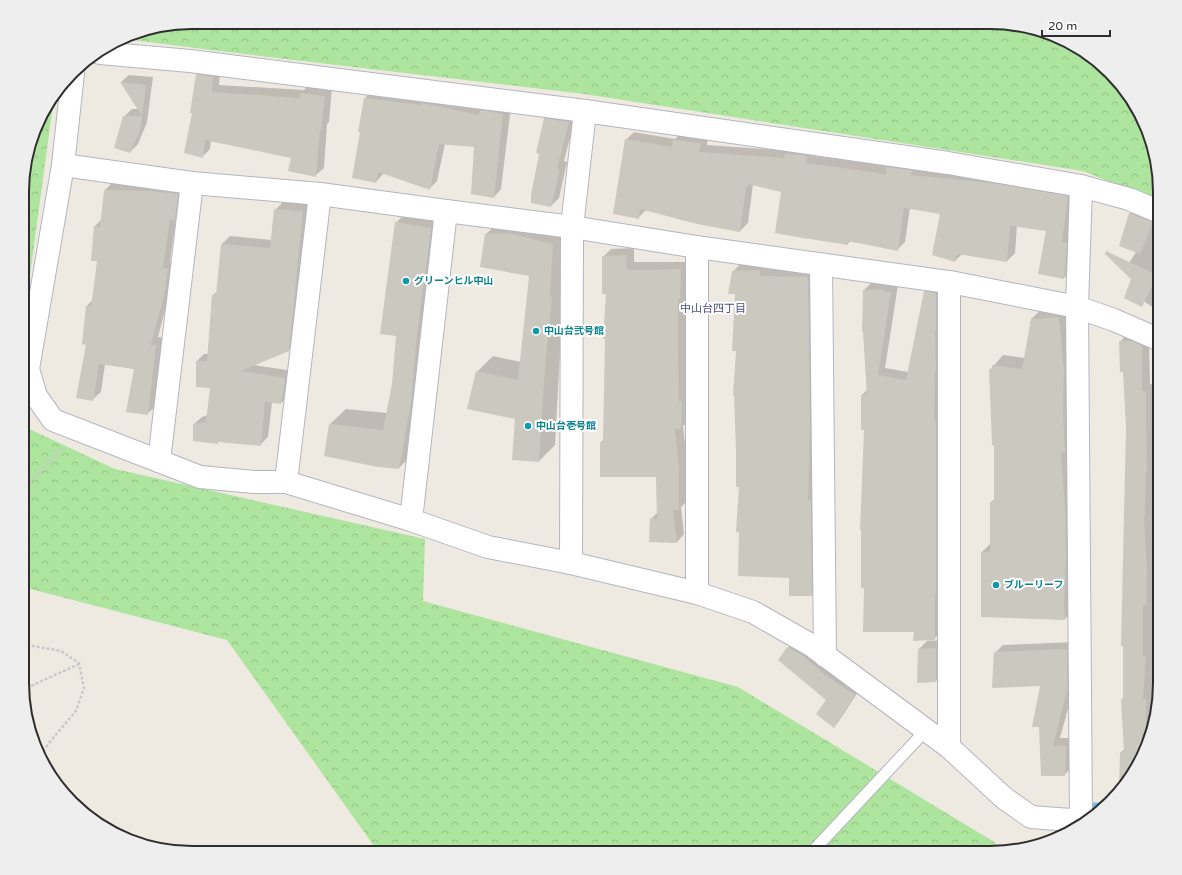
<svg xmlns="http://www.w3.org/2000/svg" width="1182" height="875" font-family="'Varela Round','Noto Sans JP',sans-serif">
<defs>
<pattern id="forest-crowns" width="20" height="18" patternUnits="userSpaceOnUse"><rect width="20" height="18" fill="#ade49e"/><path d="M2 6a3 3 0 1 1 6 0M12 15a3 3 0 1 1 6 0" fill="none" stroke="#95c488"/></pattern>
</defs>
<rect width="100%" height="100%" fill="#efeae1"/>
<g fill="url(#forest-crowns)">
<path d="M 192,22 L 1001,22 L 1055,35 L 1102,64 L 1143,117 L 1160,192 L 1160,202 L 1083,171 L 967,153 L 584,94 L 285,59 L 124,39 L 137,31 Z"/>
<path d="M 54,97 L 23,327 L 23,170 L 45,107 Z"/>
<path d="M 23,426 L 115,469 L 425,539 L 423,601 L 738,687 L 996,843 L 993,852 L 379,853 L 227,640 L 23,587 Z"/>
</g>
<g fill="#0003">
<path d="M 205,67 L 220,69 L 219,85 L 304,90 L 309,85 L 332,88 L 329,122 L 327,124 L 324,168 L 316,175 L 292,157 L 211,141 L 210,149 L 202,157 L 193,112 L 197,75 Z"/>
<path d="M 129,75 L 153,77 L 147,122 L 138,144 L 130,152 L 124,117 L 132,109 L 138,109 L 121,82 Z"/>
<path d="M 373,90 L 511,106 L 501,189 L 494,197 L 475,146 L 445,144 L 437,181 L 430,188 L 384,173 L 376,182 L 361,131 L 365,98 Z"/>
<path d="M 553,111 L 576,114 L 564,161 L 567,162 L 559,198 L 551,206 L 540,153 L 545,119 Z"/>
<path d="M 634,132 L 675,139 L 681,133 L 708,136 L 707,145 L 790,151 L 814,149 L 814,156 L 889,166 L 895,160 L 1075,189 L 1071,270 L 1064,278 L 1047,230 L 1017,226 L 1015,253 L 1007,261 L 962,254 L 955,261 L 942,213 L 910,208 L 905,242 L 897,250 L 851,241 L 847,244 L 782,191 L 753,184 L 748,223 L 740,231 L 646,210 L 638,218 L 626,140 Z"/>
<path d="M 113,182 L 185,187 L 182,212 L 176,218 L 170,261 L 175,261 L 171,287 L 158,337 L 164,338 L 155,407 L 147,414 L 135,369 L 105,364 L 101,392 L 93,399 L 87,344 L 87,306 L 93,299 L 98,260 L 95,226 L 102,219 L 105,190 Z"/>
<path d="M 283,202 L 311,203 L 296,342 L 288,350 L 254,365 L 293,371 L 288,396 L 281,403 L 272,402 L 268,437 L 260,445 L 219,441 L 217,443 L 194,424 L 202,417 L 208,415 L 211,387 L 197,361 L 204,354 L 208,354 L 213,295 L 218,291 L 222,244 L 230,236 L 272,240 L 275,210 Z"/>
<path d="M 1138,205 L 1160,215 L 1160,312 L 1128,291 L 1132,279 L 1124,271 L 1136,252 L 1121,245 L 1130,213 Z"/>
<path d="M 411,207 L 446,213 L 415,452 L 399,468 L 330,424 L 346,409 L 387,413 L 393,384 L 397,336 L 396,223 Z"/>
<path d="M 502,219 L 568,229 L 567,281 L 560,352 L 555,445 L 539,461 L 516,418 L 477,372 L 493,356 L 521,362 L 530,275 L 486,234 Z"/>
<path d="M 634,248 L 634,262 L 688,262 L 688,290 L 686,292 L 685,339 L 686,393 L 689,420 L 683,426 L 687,461 L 687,501 L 681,507 L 684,534 L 677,542 L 651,519 L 658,512 L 657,476 L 601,442 L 604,439 L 607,293 L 603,257 L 611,249 Z"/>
<path d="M 767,263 L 768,269 L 815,270 L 819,587 L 811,595 L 790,577 L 740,486 L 736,293 L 733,272 L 740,264 Z"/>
<path d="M 871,283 L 892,283 L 898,285 L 885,368 L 908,372 L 925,292 L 933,284 L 944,286 L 942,631 L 934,639 L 915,631 L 865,587 L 865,429 L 862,395 L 867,390 L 864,290 Z"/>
<path d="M 1069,307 L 1075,609 L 1065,619 L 982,552 L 991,543 L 991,502 L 995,499 L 995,444 L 990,370 L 1003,355 L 1025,358 L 1031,319 L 1042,309 Z"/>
<path d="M 1127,334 L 1149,338 L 1150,384 L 1154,384 L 1154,410 L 1160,409 L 1160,694 L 1147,748 L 1127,780 L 1120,780 L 1121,752 L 1125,749 L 1122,699 L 1124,697 L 1127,427 L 1124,371 L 1120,342 Z"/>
<path d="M 944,640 L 944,674 L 936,681 L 918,682 L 919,649 L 927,641 Z"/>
<path d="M 793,642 L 860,689 L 839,721 L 834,727 L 827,699 L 788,648 Z"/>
<path d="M 1075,642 L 1075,683 L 1060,738 L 1073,738 L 1072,767 L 1064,775 L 1042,775 L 1041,685 L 995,653 L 1003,645 Z"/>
</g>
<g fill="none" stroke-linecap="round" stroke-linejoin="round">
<path stroke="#76bfee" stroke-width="7" d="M 1088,806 L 1104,806"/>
</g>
<g fill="#cbc8bf">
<path d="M 196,74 L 213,77 L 212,92 L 300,98 L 300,93 L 325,96 L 321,131 L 320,130 L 316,177 L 288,171 L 291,158 L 205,140 L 203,158 L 184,153 L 192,113 L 190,113 Z"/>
<path d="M 120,82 L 146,85 L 140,131 L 130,153 L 114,148 L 123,116 L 142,116 Z"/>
<path d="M 364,98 L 421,105 L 421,103 L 427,104 L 479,115 L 480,110 L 503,114 L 494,198 L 471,194 L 474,147 L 439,144 L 430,190 L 378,172 L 376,183 L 352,178 L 360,132 L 358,132 Z"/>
<path d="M 544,118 L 569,122 L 557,169 L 560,169 L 551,207 L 531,203 L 531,195 L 539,154 L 536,153 Z"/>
<path d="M 625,139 L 672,147 L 673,140 L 701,143 L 699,152 L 784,158 L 785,154 L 807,156 L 806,163 L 886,174 L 886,167 L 912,170 L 911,175 L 992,183 L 1068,196 L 1062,242 L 1067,243 L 1064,279 L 1038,274 L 1046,231 L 1010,226 L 1007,262 L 957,254 L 955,262 L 932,255 L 940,214 L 904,208 L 898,251 L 848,241 L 848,245 L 797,237 L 775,233 L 781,192 L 748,184 L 747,188 L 746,188 L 740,232 L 697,224 L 640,209 L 639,219 L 613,214 Z"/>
<path d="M 104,190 L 152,191 L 178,194 L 175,220 L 170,219 L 163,268 L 168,269 L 164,296 L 151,345 L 156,345 L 148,415 L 126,412 L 134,369 L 99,364 L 93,401 L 76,398 L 86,345 L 82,344 L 86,305 L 91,307 L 97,261 L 91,261 L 94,226 L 100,227 Z"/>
<path d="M 274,209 L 303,211 L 289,351 L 241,371 L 285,378 L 281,404 L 265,402 L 261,446 L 218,442 L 218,444 L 193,441 L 193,424 L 206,422 L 210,388 L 196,387 L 196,361 L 207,361 L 212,295 L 216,295 L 221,244 L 270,248 Z"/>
<path d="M 1129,213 L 1153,222 L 1140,254 L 1119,246 Z"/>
<path d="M 395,222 L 431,228 L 417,334 L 411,402 L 399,469 L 378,467 L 324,456 L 329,424 L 383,430 L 392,384 L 396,336 L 380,334 Z"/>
<path d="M 485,234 L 511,234 L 553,244 L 550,297 L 552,297 L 545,368 L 539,462 L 512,460 L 515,419 L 467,409 L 476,371 L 518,380 L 529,276 L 480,267 Z"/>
<path d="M 1106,251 L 1157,275 L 1142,307 L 1124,298 L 1131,279 L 1105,254 Z"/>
<path d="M 626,255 L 627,270 L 681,269 L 680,299 L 678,299 L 678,348 L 679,401 L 682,401 L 681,429 L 675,429 L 679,470 L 679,510 L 673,510 L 677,543 L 649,542 L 650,518 L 657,519 L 656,477 L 600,477 L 600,442 L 603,442 L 604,390 L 605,339 L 603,339 L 606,294 L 602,294 L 602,256 Z"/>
<path d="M 760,270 L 760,276 L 808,277 L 810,423 L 808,500 L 811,501 L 812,596 L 789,596 L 789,578 L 738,576 L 739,532 L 736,532 L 739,487 L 736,487 L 736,451 L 734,395 L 733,395 L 736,351 L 732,351 L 735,294 L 728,294 L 732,271 Z"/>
<path d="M 863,290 L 884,290 L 884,292 L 891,292 L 878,375 L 906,380 L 924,291 L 936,293 L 936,331 L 935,331 L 936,368 L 936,371 L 935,371 L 934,421 L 936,421 L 936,594 L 935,593 L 935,640 L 913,641 L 914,632 L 863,632 L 864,588 L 861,588 L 861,530 L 860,530 L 864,430 L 861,430 L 861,395 L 867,395 L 863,332 L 862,332 Z"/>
<path d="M 1059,317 L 1064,372 L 1063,413 L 1065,452 L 1061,452 L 1065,508 L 1066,553 L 1064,603 L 1065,620 L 981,617 L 981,552 L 990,552 L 990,502 L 994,502 L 994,445 L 992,445 L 989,369 L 992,369 L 992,365 L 1022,369 L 1031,319 Z"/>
<path d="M 1119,341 L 1132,341 L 1142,346 L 1142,391 L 1146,391 L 1146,423 L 1147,472 L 1146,472 L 1145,516 L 1144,516 L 1147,572 L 1146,605 L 1143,605 L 1143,656 L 1146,656 L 1143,699 L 1146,699 L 1146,734 L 1142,734 L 1143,751 L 1145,751 L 1119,793 L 1120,752 L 1124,752 L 1121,699 L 1123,699 L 1123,646 L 1121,646 L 1126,427 L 1123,372 L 1120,372 Z"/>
<path d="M 787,647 L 803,656 L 824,674 L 855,695 L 834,728 L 816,714 L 826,700 L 778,660 Z"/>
<path d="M 936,648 L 936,682 L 917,683 L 918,649 Z"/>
<path d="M 1067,649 L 1067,691 L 1053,746 L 1066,746 L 1065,776 L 1041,776 L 1039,727 L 1032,727 L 1040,686 L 992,688 L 994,652 Z"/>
</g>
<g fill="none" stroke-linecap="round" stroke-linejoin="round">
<defs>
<path id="service" d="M 811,853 L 926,730"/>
<g id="minor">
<path d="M 63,165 L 192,183 L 320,194 L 446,211 L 572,227 L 697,247 L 955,283 L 1077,307 L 1114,320 L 1160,340"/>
<path d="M 1081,186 L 1077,307 L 1081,823"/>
<path d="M 697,247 L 697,593"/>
<path d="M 821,265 L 825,656"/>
<path d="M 949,282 L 949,747"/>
<path d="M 23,364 L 28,369 L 36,396 L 53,420 L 200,477 L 254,482 L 286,482 L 411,520 L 488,547 L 571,563 L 697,593 L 753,612 L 811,645 L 949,747 L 1004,798 L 1031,817 L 1084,821"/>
<path d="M 28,369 L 63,165 L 73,73"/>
<path d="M 159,461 L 192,183"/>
<path d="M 286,482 L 320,194"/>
<path d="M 411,520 L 446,211"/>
<path d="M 571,563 L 572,227 L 585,111"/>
</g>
<path id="tertiary" d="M 100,53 L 190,61 L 585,111 L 948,163 L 1081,186 L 1129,199 L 1160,212"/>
</defs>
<use href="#service" stroke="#b4b5c1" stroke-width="13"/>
<use href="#minor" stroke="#b4b5c1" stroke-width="24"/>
<use href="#tertiary" stroke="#b4b5c1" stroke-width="24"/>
<g stroke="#c9c9c9" stroke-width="2.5" stroke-dasharray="3 2" stroke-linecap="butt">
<path d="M 23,490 L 62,448"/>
<path d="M 22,644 L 61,651 L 79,663 L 84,688 L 76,711 L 53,738 L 39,756"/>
<path d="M 22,690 L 79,664"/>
</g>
<use href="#service" stroke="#fff" stroke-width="11"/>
<use href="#minor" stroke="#fff" stroke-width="22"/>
<use href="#tertiary" stroke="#fff" stroke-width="22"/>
</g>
<g fill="#0f9aa8" stroke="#fff" stroke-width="1.5">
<circle cx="406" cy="281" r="4"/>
<circle cx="536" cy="331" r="4"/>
<circle cx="528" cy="426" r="4"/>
<circle cx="996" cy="585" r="4"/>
</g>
<g text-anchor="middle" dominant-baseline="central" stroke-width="4" stroke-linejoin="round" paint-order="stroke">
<g font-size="10" font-weight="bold" fill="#0d838f" stroke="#fff" text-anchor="start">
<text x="414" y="281">グリーンヒル中山</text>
<text x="544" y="331">中山台弐号館</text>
<text x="536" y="426">中山台壱号館</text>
<text x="1004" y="585">ブルーリーフ</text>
</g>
<g font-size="11" fill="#4d507f" stroke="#fff">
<text x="713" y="308">中山台四丁目</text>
</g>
</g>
<path d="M0 0H1182V875H0ZM192 29H990A163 163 0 0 1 1153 192V683A163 163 0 0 1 990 846H192A163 163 0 0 1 29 683V192A163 163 0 0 1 192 29Z" fill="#eee" fill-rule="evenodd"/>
<path fill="none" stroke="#2e2e2e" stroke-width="2" d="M192 29H990A163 163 0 0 1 1153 192V683A163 163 0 0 1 990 846H192A163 163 0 0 1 29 683V192A163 163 0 0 1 192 29Z"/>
<path d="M1042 30v6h68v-6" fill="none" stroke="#2e2e2e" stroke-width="2"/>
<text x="1048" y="30" font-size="12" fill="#2e2e2e" stroke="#ffffff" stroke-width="3" paint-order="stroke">20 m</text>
</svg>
